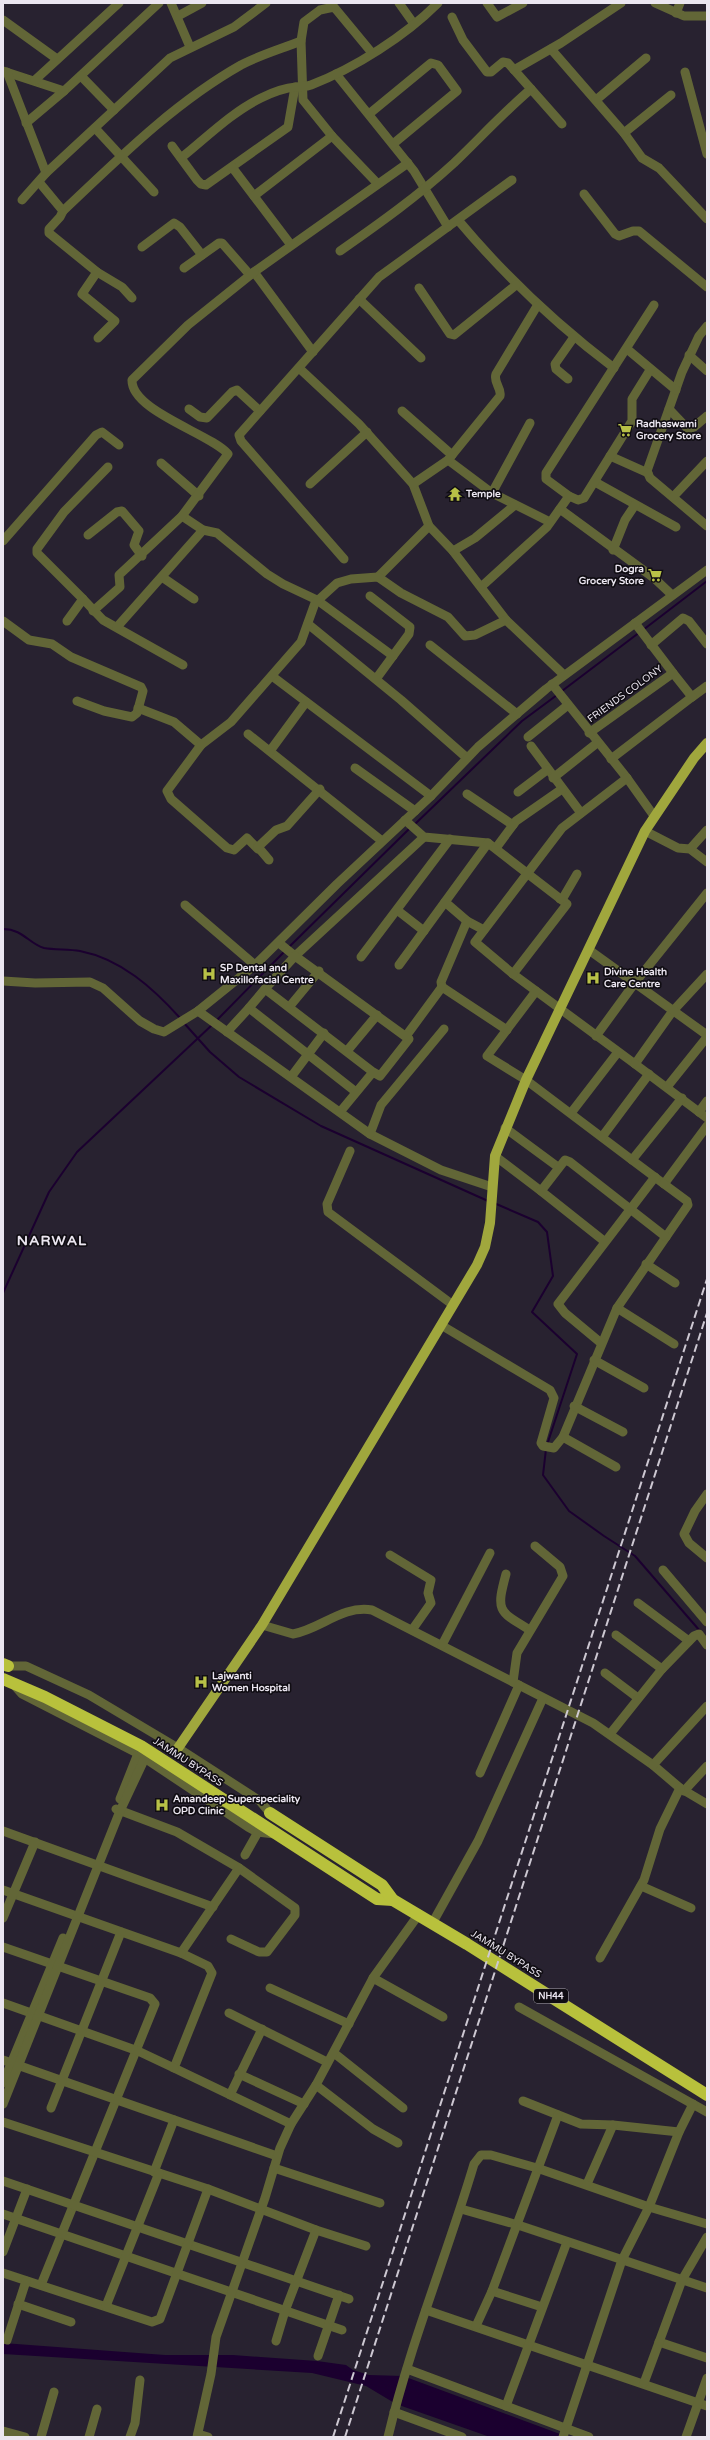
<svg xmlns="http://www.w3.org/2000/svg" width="710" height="2440" font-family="'Varela Round',sans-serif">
<rect width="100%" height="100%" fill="#282230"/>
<path fill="#1b002f" d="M 3,2343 L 165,2355 L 233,2355 L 317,2361 L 346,2365 L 353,2370 L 369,2375 L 403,2376 L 568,2437 L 490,2437 L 396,2404 L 366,2386 L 312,2373 L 3,2354 Z"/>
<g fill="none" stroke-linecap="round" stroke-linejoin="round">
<g stroke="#1b002f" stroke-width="2">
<path d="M 643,630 L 707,581"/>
<path d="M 562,691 L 640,632"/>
<path d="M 414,825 L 522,721 L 557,695"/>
<path d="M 3,929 C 23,929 29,944 44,948 C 55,950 68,949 80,951 C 121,959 153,988 180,1018"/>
<path d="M 289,947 L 410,828"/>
<path d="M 216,1021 L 285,951"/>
<path d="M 184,1023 L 210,1052 L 239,1077 L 321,1126 L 488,1201"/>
<path d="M 494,1203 L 538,1222 L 547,1232 L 553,1276 L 532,1312 L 577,1354 L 547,1445"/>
<path d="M 3,1293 L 49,1192 L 77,1152 L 212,1025"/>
<path d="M 546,1449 L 543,1475 L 569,1511 L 604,1536 L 635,1556 L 700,1631"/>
</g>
<g stroke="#626637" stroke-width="9">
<path d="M 171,3 L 190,47"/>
<path d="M 399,3 L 414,24"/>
<path d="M 487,3 L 497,17 L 523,3"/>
<path d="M 655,3 L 684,16 L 707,16"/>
<path d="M 676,13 L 680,3"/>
<path d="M 178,16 L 202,3"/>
<path d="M 452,17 L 463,40 L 487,72 L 491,72 L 503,62 L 508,63 L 562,124"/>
<path d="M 3,20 L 57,59"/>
<path d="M 551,49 L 624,133 L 642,158 L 659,168 L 707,219"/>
<path d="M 372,53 L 334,7 L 320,10 L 304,22 L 301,41 L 303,100 L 332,136 L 377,183"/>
<path d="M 514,70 L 561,43 L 621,3"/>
<path d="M 3,71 L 64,91 L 159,3"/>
<path d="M 7,72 L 46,173"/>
<path d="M 685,72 L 707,154"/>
<path d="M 336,74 L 414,171 L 448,227"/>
<path d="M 81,76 L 114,110"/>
<path d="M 35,80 L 119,3"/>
<path d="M 596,100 L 646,58"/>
<path d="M 369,114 L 431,63 L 438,65 L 457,91 L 393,144"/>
<path d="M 26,123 L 64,91"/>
<path d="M 95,128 L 154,192"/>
<path d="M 624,133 L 671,95"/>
<path d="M 172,146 L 197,180 L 201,184 L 206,185 L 288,127 L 295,87"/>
<path d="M 181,158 C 206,138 232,112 261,98 C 271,93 284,88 296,87 C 301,86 306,87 311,85 C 355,68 405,36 438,3"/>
<path d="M 232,167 L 291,245"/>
<path d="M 39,182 L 63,211 L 60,217 L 49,229 L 49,233 L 97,272 L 122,287 L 132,298"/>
<path d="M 584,194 L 615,234 L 619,236 L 633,231 L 639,231 L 707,287"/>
<path d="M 254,196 L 332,136"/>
<path d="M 22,200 L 46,173 L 170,58 L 234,27 L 266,3"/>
<path d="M 63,211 C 119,158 174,103 241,65 C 260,55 281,49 301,41"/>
<path d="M 458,220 C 505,276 556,324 614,368"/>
<path d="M 142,247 L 174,223 L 180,227 L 202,255"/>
<path d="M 340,251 C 380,223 418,196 454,163 C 480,138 504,112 531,89"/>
<path d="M 184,268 L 219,243 L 222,243 L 250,275"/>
<path d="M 97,272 L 82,294 L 115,321 L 98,338"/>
<path d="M 419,288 L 450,334 L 454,335 L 516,285"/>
<path d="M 359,299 L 421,358"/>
<path d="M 707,326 L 699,336 L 682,372 L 647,471 L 650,478 L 707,526"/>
<path d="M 627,349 L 676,390"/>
<path d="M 313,352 L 254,272 L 408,163"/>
<path d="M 689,355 L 707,371"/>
<path d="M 299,368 L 359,424 L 413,484 L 429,526 L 453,551 L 506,620 L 564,675"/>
<path d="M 568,379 L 556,369 L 555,364 L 574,337"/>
<path d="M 189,409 L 200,417 L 207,418 L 232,392 L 237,390 L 260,411"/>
<path d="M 669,409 L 688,429 L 694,427 L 707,416"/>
<path d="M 402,411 L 452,455"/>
<path d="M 530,423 L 492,493 L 550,522"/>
<path d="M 610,456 L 648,473"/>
<path d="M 448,460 L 492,493"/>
<path d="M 161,463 L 199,496"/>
<path d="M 595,482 L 676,527"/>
<path d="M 310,484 L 367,432"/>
<path d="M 413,484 L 448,460 L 500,396 C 502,388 493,383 496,374 L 537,306"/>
<path d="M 569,496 L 546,479 L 546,473 L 654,305"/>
<path d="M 673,497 L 707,461"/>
<path d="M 560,509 L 654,578 L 672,595"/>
<path d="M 182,516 L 203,530 L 217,533 L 267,574 L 283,584 L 317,600 L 393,656"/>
<path d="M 88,535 L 117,512 L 122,511 L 139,531 L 134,545 L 142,556"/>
<path d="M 3,541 L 96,435 L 102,432 L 119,445"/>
<path d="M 613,550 L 625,520 L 635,505"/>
<path d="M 453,551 L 475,538 L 515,505"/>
<path d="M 344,559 L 241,441 L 239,435 L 379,277 L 512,180"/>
<path d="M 162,577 L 194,599"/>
<path d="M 378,577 L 429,526"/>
<path d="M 481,587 L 547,527 L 569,496 L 578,500 L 584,498 L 632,421 L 632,399 L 650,370"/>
<path d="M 370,596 L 410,627 L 409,634 L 376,679"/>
<path d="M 83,599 L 37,553 L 37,549 L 64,512 L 108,467"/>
<path d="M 93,611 L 120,587 L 119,575 L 182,516 L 228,454 C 211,434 131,411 132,380 L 188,325 L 254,272"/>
<path d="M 3,621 L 29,640 L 52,644 L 71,657 L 141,687 L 143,691 L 137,713 L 132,717 L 104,711 L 77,701"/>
<path d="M 67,621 L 83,599 L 103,620 L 183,665"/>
<path d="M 308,624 L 401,700 L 467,758"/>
<path d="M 117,627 L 203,530"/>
<path d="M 430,645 L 517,714"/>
<path d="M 651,645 L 683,618 L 689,621 L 707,644"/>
<path d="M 272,676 L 431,796"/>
<path d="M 552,684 L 627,778 L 654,816"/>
<path d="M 692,697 L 707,686"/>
<path d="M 138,708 L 174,722 L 201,745"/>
<path d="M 589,733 L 673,673 L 635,623"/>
<path d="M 248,734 L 382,841"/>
<path d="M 528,737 L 568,705"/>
<path d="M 531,746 L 581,813"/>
<path d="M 270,751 L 306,702"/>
<path d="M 611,759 L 692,697 L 673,673"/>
<path d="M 355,768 L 415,811"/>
<path d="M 553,778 L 597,743"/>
<path d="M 518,792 L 547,770"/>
<path d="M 467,794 L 513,825"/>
<path d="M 405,820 L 424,837 L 488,843 L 567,904 L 513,974 L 635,1064 L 672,1012 L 707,974"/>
<path d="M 645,831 L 678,848 L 690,849 L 707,862"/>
<path d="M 496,848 L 516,821 L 562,789"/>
<path d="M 258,849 L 247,838 L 234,850 L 227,848 L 171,799 L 167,791 L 201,745 L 231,722 L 301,642 L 315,603 L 337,583 L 351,579 L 378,577 L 401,593 L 448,617 L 465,636 L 475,635 L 506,620"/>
<path d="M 690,849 L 707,830"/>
<path d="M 269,860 L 258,847 L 276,830 L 287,826 L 320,789"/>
<path d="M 560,899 L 563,898 L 577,874"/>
<path d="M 445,902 L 467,921 L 484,930"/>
<path d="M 185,905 L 255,965"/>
<path d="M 397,910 L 424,931"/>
<path d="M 279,943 L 295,956 L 424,837"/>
<path d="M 589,950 L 707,1035"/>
<path d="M 361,957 L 450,839"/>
<path d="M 399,965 L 488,843"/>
<path d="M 513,974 L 475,942 L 562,828 L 627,778"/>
<path d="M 3,981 L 35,983 L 90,982 L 103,988 L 140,1021 L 154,1029 L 164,1032 L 198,1011 L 255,965 L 337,884 L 431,796 L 478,747 L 546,689 L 707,570"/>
<path d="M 442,987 L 441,982 L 467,921"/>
<path d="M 265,989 L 249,1008 L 356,1092"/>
<path d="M 536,991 L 487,1056 L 526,1080 L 632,1160"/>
<path d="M 290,1006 L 319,971"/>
<path d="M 198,1011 L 370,1134 L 441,1170 L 492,1187"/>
<path d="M 227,1032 L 249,1008"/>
<path d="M 406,1036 L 442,987 L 507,1030"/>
<path d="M 596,1036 L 634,984 L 707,893"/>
<path d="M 347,1051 L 377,1015"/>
<path d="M 635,1064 L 707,1118"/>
<path d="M 291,1077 L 324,1033"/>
<path d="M 667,1087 L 707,1037"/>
<path d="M 682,1098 L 632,1160 L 664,1184 L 707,1126"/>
<path d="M 340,1112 L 373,1072 L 265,989 L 295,956 L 409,1039 L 380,1076 L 373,1072"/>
<path d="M 699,1112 L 707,1101"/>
<path d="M 571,1113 L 618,1052"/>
<path d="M 505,1128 L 558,1167"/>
<path d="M 370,1134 L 381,1105 L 444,1029"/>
<path d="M 602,1137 L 649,1074"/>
<path d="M 350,1151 L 327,1204 L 328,1212 L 453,1305"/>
<path d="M 495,1156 L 541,1191"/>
<path d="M 664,1184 L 687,1201 L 688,1205 L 617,1308 L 674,1344"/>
<path d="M 604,1241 L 541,1191 L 565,1160 L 570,1162 L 666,1237"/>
<path d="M 646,1264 L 675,1283"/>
<path d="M 441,1325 L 550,1390 L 554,1398 L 541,1443 L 543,1446 L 554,1448 L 563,1437 L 617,1308"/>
<path d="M 601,1343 L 565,1313 L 558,1304 L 655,1177"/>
<path d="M 594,1360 L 644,1388"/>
<path d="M 574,1406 L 623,1432"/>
<path d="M 563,1437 L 616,1467"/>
<path d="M 707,1494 L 695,1511 L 684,1534 L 689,1543 L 707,1558"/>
<path d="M 390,1555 L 431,1580 L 428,1593 L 431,1603 L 412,1630"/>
<path d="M 663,1570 L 707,1622"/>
<path d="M 506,1574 C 496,1611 498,1611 530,1630"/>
<path d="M 638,1603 L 689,1641"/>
<path d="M 262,1625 L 293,1634 C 321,1629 342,1605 372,1610 L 593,1723 L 653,1765 L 680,1788 L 707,1804"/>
<path d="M 616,1635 L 662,1669"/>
<path d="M 442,1645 L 490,1553"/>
<path d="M 8,1666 L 26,1666 L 89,1695 L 178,1748 L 240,1788 L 260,1801 L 270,1813"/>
<path d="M 605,1673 L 638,1698"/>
<path d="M 513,1682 L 517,1653 L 563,1576 L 560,1567 L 535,1546"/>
<path d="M 15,1686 L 22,1694 L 137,1753 L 248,1827 L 257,1832 L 275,1834"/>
<path d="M 610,1734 L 662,1669 L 694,1636 L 699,1634 L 707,1645"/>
<path d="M 653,1765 L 707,1706"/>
<path d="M 480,1773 L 519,1685"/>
<path d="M 684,1791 L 707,1766"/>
<path d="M 120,1799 L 141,1746"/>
<path d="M 116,1809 L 177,1832 L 239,1868 L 295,1908 L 295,1915 L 267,1952 L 259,1952 L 231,1939"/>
<path d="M 3,1831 L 213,1907"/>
<path d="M 245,1855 L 258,1832"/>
<path d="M 239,1868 L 181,1953 L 208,1966 L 212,1973 L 174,2068 L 291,2124"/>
<path d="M 641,1886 L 691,1908"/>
<path d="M 3,1890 L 181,1953"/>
<path d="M 3,1918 L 35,1842"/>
<path d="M 433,1922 L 478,1841 L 543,1698"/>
<path d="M 3,1947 L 150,1998 L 155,2004 L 41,2285"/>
<path d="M 600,1958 L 644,1880 L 660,1829 L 680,1788"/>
<path d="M 373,1978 L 443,2017"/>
<path d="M 270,1988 L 349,2024"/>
<path d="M 3,2003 L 138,2051 L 174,2068"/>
<path d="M 519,2007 L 707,2112"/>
<path d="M 229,2013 L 327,2062"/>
<path d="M 334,2053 L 403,2108"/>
<path d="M 3,2060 L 277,2156"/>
<path d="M 239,2074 L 304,2104"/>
<path d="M 3,2083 L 63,1938"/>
<path d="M 316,2085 L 373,2129 L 398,2143"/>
<path d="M 230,2095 L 262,2029"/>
<path d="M 523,2101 L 581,2124 L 613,2125 L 679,2132"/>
<path d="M 3,2104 L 120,1811 L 145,1758"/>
<path d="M 51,2108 L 121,1932"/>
<path d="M 3,2122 L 208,2189 L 316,2230 L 366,2246"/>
<path d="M 274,2168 L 380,2203"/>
<path d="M 154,2172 L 174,2120"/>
<path d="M 3,2181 L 349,2299"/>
<path d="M 587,2184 L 613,2125"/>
<path d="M 461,2209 L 518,2225 L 707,2288"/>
<path d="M 3,2214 L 342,2330"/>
<path d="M 3,2252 L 27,2189"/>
<path d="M 3,2273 L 152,2322 L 160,2319 L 208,2189"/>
<path d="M 492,2291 L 542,2307"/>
<path d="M 18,2304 L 71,2322"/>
<path d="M 106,2306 L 159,2173"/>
<path d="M 426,2310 L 707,2406"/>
<path d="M 476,2326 L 492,2291 L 558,2115"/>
<path d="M 3,2339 L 7,2340 L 26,2281"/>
<path d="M 276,2341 L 285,2311 L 316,2230"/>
<path d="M 659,2342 L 707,2358"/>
<path d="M 318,2356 L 339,2295"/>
<path d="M 407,2369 L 589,2437"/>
<path d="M 644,2383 L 682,2280 L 707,2237"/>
<path d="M 506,2406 L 567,2242"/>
<path d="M 394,2412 L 462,2437"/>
<path d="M 3,2431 L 25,2437"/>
<path d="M 198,2434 L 208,2437"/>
<path d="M 41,2437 L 54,2392"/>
<path d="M 89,2437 L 97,2409"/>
<path d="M 130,2437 L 135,2423 L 140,2380"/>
<path d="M 197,2437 L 211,2374 L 216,2337 L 265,2198 L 280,2148 L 291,2124 L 316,2085 L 373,1978 L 419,1914"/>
<path d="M 388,2437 C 410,2344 447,2255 474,2164 L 481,2155 L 491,2155 L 537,2168 L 649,2207 L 707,2224"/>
<path d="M 563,2437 L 622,2260 L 649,2207 L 679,2132 L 693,2104"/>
<path d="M 686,2437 L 707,2378"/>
</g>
<path stroke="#a0a73d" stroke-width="10" d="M 178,1748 L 262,1625 L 477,1265 L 485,1247 L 490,1223 L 495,1156 L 526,1080 L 645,831 L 694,758 L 707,743"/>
<g stroke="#b8c13c" stroke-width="12">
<path d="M 3,1664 L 8,1666"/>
<path d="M 3,1679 L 45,1697 L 141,1746 L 377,1899 L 393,1900"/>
<path d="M 270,1813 L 382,1885 L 393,1900 L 467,1944 L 707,2095"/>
</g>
<g stroke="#cdc8d2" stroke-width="2" stroke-dasharray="8 4" stroke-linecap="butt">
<path d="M 333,2437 L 707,1279"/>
<path d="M 345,2437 L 707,1313"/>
</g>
</g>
<defs>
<symbol id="supermarket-bare" viewBox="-9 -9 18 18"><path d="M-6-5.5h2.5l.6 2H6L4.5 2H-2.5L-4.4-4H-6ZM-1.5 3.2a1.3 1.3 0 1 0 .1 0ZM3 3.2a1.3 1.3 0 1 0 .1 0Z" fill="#b8c147" stroke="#100d13" stroke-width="2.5" paint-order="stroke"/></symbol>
<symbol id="temple-bare" viewBox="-9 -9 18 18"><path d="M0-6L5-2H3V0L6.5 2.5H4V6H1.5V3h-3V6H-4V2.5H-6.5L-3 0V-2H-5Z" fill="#b8c147" stroke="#100d13" stroke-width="2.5" paint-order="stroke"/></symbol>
<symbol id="hospital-bare" viewBox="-9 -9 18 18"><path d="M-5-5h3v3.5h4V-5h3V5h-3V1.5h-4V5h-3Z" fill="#b8c147" stroke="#100d13" stroke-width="2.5" paint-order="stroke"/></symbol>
</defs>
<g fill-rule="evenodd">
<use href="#supermarket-bare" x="615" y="420" width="20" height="20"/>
<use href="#temple-bare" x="445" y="484" width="20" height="20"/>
<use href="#supermarket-bare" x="645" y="565" width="20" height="20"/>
<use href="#hospital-bare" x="199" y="964" width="20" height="20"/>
<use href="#hospital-bare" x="583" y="968" width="20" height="20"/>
<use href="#hospital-bare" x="191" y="1672" width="20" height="20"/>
<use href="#hospital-bare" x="152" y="1795" width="20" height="20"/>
</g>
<g text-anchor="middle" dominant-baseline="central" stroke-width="3.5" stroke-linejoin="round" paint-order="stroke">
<rect fill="#100d13" stroke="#a9a5ae" stroke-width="1" x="534" y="1989" width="34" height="14" rx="3"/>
<g font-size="9" font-weight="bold" fill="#ebe6f0">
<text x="551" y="1996">NH44</text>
</g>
<g font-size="10" font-weight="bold" fill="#ebe6f0" stroke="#100d13" text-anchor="start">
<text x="636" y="424">Radhaswami<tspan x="636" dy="12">Grocery Store</tspan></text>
<text x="466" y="494">Temple</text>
<text x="644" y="569" text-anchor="end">Dogra<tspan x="644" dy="12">Grocery Store</tspan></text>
<text x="220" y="968">SP Dental and<tspan x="220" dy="12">Maxillofacial Centre</tspan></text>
<text x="604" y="972">Divine Health<tspan x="604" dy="12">Care Centre</tspan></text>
<text x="212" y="1676">Lajwanti<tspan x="212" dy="12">Women Hospital</tspan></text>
<text x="173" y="1799">Amandeep Superspeciality<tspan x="173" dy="12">OPD Clinic</tspan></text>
</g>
<g font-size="10" fill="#ebe6f0" stroke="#100d13">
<text transform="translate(625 694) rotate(-36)">FRIENDS COLONY</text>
<text transform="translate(188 1762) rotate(33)">JAMMU BYPASS</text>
<text transform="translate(506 1954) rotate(32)">JAMMU BYPASS</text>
</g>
<g font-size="14" font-weight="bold" letter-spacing="1" fill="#ebe6f0" stroke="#100d13">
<text x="52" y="1240">NARWAL</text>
</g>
</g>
<rect width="710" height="2440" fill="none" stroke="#ebe6f0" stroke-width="8"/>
</svg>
